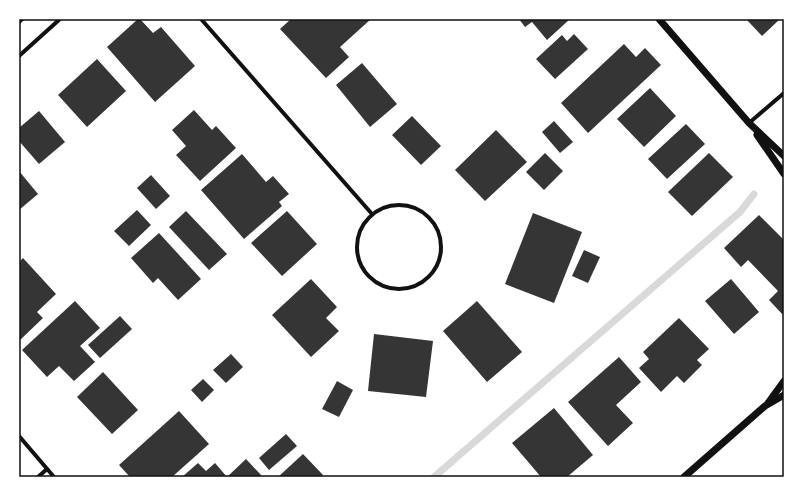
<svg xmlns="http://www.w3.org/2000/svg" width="803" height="496" font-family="'Golos Text',sans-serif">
<rect width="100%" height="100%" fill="#fff"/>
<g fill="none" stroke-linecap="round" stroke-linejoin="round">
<path stroke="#d9d9d9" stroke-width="7" d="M 434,477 L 740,212 L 754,194"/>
</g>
<g fill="#353535">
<path d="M 138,19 L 140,19 L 153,33 L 161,27 L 195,66 L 155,102 L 107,47 Z"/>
<path d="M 291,19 L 371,19 L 340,47 L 349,57 L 326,78 L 280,29 Z"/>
<path d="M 519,19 L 570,19 L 547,40 L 532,22 L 525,27 Z"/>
<path d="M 746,19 L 780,19 L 762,36 Z"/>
<path d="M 574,34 L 588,49 L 555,79 L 536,59 L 562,35 L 567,41 Z"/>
<path d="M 624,44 L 636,57 L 645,48 L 661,65 L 588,133 L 561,103 Z"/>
<path d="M 97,59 L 126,91 L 87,127 L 58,95 Z"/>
<path d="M 362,63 L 397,104 L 370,127 L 336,85 Z"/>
<path d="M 650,88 L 676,116 L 644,147 L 617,119 Z"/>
<path d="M 194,110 L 212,130 L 216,126 L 236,148 L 200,181 L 176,155 L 186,146 L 172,130 Z"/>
<path d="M 39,111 L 65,142 L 39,164 L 19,141 L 19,128 Z"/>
<path d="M 412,116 L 441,146 L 421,165 L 392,135 Z"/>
<path d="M 554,121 L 573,142 L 560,153 L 542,132 Z"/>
<path d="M 686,124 L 705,144 L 667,179 L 648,159 Z"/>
<path d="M 496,130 L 527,162 L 485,201 L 455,170 Z"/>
<path d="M 545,153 L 563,171 L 544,190 L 526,172 Z"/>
<path d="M 709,153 L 733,177 L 692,216 L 668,192 Z"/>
<path d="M 242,154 L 266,182 L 273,176 L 289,194 L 279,202 L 282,206 L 244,239 L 201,190 Z"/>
<path d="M 19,171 L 38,194 L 19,210 Z"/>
<path d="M 151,175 L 170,196 L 156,209 L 137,188 Z"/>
<path d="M 137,210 L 151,225 L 129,246 L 114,231 Z"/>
<path d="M 186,211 L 227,254 L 209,270 L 169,227 Z"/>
<path d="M 287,211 L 317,244 L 282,276 L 251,243 Z"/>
<path d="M 533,213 L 582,232 L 554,303 L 505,284 Z"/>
<path d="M 759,215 L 784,240 L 784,313 L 783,315 L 769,300 L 778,291 L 748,260 L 741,267 L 724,248 Z"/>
<path d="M 159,233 L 201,279 L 178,300 L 158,278 L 153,283 L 131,258 Z"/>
<path d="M 584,250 L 600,257 L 588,283 L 572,276 Z"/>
<path d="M 23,258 L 56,294 L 37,312 L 43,318 L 19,341 L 19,262 Z"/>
<path d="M 311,279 L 337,307 L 326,318 L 339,331 L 311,357 L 272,315 Z"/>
<path d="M 731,279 L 759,312 L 734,334 L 705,301 Z"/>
<path d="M 75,301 L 100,328 L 80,346 L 95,362 L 74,381 L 59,366 L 47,377 L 22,350 Z"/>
<path d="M 477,301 L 522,352 L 487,382 L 443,331 Z"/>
<path d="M 120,316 L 132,329 L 100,358 L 88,345 Z"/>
<path d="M 679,318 L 709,349 L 697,360 L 702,365 L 684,383 L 677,376 L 661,392 L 639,368 L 649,359 L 643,352 Z"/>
<path d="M 374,334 L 433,341 L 426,397 L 368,391 Z"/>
<path d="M 231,354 L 243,367 L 226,383 L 213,370 Z"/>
<path d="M 619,357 L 641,382 L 616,405 L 633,423 L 608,446 L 568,402 Z"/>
<path d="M 103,372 L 138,410 L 112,434 L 77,397 Z"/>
<path d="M 203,379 L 214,390 L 202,402 L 191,390 Z"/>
<path d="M 337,381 L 353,390 L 339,417 L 322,409 Z"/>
<path d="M 554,408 L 593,455 L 567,477 L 541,477 L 512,443 Z"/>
<path d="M 179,411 L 209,444 L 172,477 L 130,477 L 119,465 Z"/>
<path d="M 286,434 L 297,446 L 269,470 L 259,458 Z"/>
<path d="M 303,454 L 323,475 L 321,477 L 278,477 Z"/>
<path d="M 246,459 L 261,475 L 259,477 L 182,477 L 198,463 L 206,471 L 215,463 L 227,477 Z"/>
</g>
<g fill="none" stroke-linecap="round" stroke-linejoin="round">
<path stroke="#111" stroke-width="2.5" d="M 19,23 L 23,19"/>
<g stroke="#111" stroke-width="4">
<path d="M 201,19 L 372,214"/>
<path d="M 19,56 L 60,19"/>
<path d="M 749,123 L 784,93"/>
<circle cx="399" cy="247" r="42"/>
<path d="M 19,436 L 54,477"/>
<path d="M 38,477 L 47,469"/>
</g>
<g stroke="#111" stroke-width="7">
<path d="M 659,19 L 749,123 L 784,156"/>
<path d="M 757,135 L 784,174"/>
<path d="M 768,403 L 784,381"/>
<path d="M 684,477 L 765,406 L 784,395"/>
</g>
</g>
<rect width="803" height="496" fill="none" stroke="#ffffff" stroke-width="40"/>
<rect x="20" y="20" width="763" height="456" fill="none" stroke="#111" stroke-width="1.5"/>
</svg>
